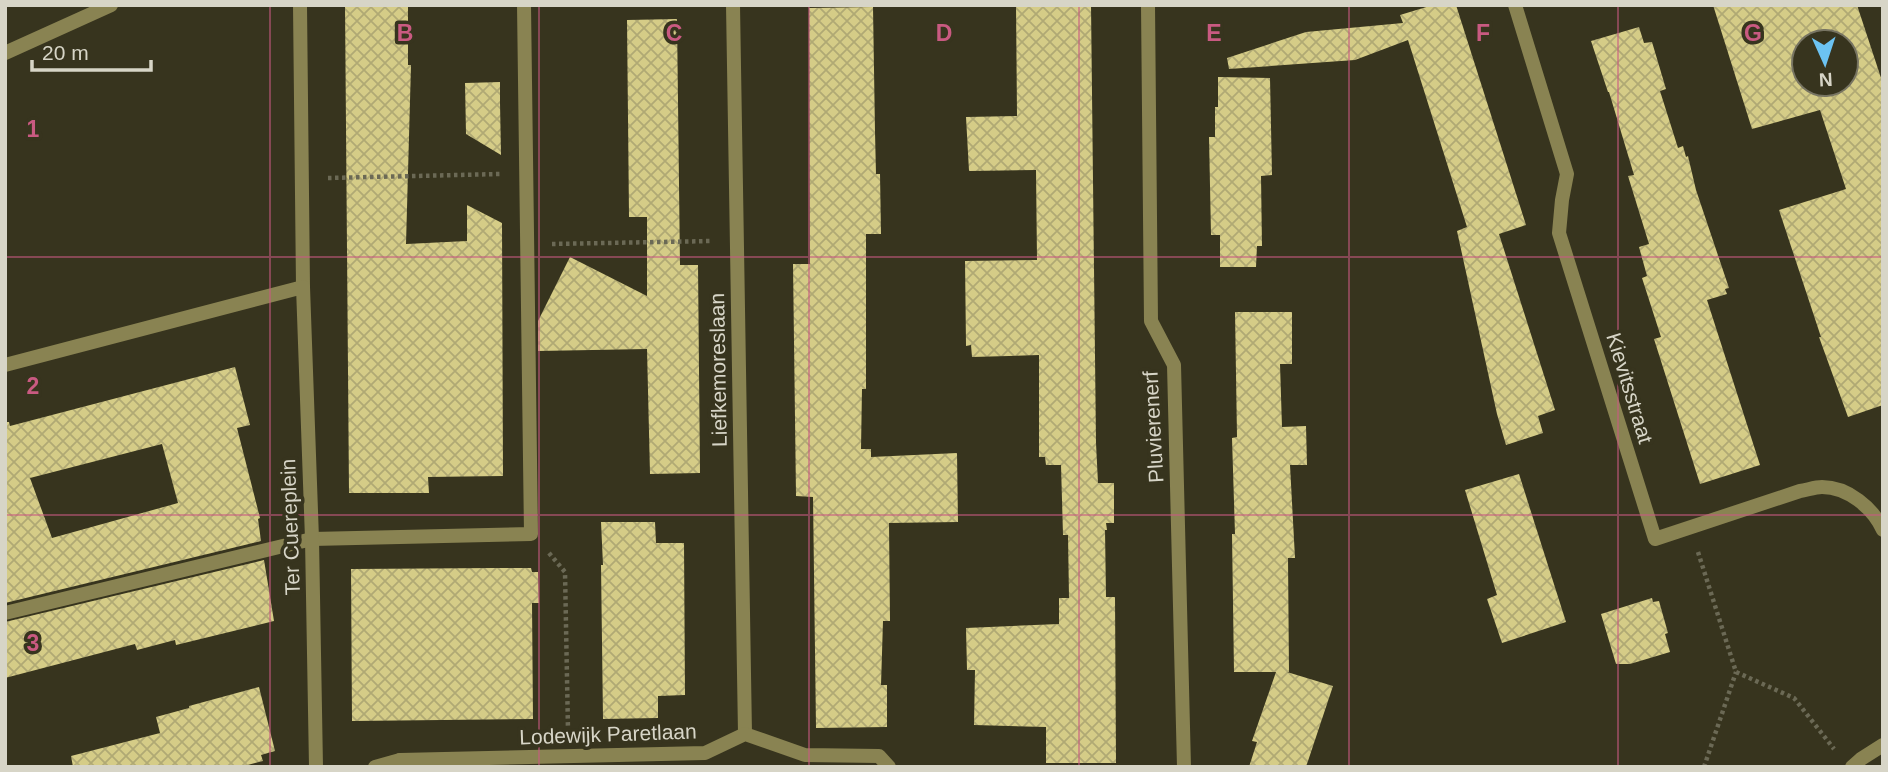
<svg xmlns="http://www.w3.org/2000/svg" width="1888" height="772" font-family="Arial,sans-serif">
<defs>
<pattern id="building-cross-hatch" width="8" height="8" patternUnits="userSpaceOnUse" patternTransform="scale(1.75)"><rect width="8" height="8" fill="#d5cc87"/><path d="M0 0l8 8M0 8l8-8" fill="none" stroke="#b0a974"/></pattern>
</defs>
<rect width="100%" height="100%" fill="#37341e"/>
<g fill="url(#building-cross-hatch)" fill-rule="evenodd">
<path d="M 345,5 L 408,5 L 408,65 L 411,65 L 406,244 L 467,241 L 467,205 L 502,223 L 503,476 L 428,477 L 429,493 L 349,493 Z"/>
<path d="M 1016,5 L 1091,5 L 1096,443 L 1098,483 L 1114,483 L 1114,523 L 1106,523 L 1107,530 L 1105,530 L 1106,597 L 1115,597 L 1116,763 L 1046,763 L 1046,727 L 974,725 L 975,670 L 967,670 L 966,628 L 1059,624 L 1059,598 L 1069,598 L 1068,535 L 1063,535 L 1061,465 L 1046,465 L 1045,457 L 1039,457 L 1039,355 L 972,357 L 971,345 L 966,346 L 965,261 L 1037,260 L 1036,170 L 969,171 L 966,117 L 1017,116 Z"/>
<path d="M 1433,5 L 1456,5 L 1526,225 L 1499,234 L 1555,410 L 1538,416 L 1543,433 L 1506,445 L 1497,414 L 1457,231 L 1467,227 L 1408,40 L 1355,60 L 1229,69 L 1227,58 L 1306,32 L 1403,23 L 1400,15 Z"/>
<path d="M 1713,5 L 1857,5 L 1883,84 L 1883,405 L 1848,417 L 1819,337 L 1821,337 L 1779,210 L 1846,189 L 1820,110 L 1752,129 ZM 1804,42 L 1846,42 L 1846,84 L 1804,84 Z"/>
<path d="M 873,7 L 875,132 L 876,174 L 880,174 L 881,234 L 866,234 L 866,389 L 862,389 L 861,449 L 871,449 L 871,457 L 957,453 L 958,522 L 889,523 L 890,621 L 883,621 L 881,685 L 887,685 L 887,727 L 816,728 L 813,497 L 796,496 L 793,264 L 810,264 L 809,8 Z"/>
<path d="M 677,19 L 680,265 L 698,265 L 700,473 L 650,474 L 647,349 L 538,351 L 538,321 L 570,257 L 647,296 L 647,217 L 629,217 L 627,20 Z"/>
<path d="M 1639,27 L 1644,43 L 1652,42 L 1666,89 L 1660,91 L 1678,148 L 1683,146 L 1686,157 L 1688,156 L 1696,190 L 1729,288 L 1725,289 L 1727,294 L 1707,300 L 1760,465 L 1700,484 L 1654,339 L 1661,337 L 1642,278 L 1647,276 L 1639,247 L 1649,244 L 1628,176 L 1634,175 L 1609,92 L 1608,92 L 1591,41 Z"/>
<path d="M 1218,77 L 1270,78 L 1272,175 L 1261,176 L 1262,246 L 1257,246 L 1256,267 L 1220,267 L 1220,235 L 1211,235 L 1209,137 L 1215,137 L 1215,107 L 1218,107 Z"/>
<path d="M 500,82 L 500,103 L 501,155 L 466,134 L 465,83 Z"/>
<path d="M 1235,312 L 1292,312 L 1292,364 L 1280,364 L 1282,427 L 1306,426 L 1307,465 L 1290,465 L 1295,558 L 1288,558 L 1289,672 L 1287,672 L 1333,686 L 1306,767 L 1249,767 L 1257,742 L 1252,741 L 1276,672 L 1234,672 L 1232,534 L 1235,534 L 1232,438 L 1237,437 Z"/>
<path d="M 235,367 L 250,425 L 237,428 L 260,518 L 258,519 L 261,541 L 5,603 L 5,422 L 9,422 L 10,426 ZM 162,444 L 178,503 L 52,538 L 30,478 Z"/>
<path d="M 1519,474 L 1566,622 L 1502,643 L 1487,599 L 1497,595 L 1465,490 Z"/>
<path d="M 601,522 L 655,522 L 656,543 L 684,543 L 685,695 L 658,696 L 658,718 L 603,719 L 601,565 L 603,565 Z"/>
<path d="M 264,560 L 274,621 L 176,645 L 175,640 L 137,650 L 135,644 L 5,678 L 5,622 Z"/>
<path d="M 494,568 L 531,568 L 532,572 L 538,572 L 539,603 L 532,603 L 533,719 L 352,721 L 351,569 Z"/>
<path d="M 1652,598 L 1653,602 L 1659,601 L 1668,633 L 1665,634 L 1670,652 L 1630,664 L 1616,664 L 1601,614 Z"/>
<path d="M 259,687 L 275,751 L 261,755 L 263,761 L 240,767 L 73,767 L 71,756 L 160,733 L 156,717 L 189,708 L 189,706 Z"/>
</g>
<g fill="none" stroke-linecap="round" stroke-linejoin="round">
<g stroke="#6b6955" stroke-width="4.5" stroke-dasharray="3.5 3.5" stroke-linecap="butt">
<path d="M 328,178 L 501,174"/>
<path d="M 552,244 L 712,241"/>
<path d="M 1698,552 L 1736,672 L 1794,698 L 1834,749"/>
<path d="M 549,553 L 565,572 L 568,731"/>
<path d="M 1704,767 L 1736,672"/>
</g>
<path stroke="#898352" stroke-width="14" d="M 5,613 L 312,539 L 531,534 L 524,5"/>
<g stroke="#898352" stroke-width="14">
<path d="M 300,5 L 303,287"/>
<path d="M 733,5 L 745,734"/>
<path d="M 1148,5 L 1151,321 L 1174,365 L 1184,767"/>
<path d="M 1515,5 L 1567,174 L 1562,200 L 1559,233 L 1655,539 L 1800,491 C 1807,490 1815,487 1822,487 C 1848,487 1873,508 1883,530"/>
<path d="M 5,53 L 111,5"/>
<path d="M 5,365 L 303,287 L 312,539 L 316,767"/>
<path d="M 375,767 L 400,760"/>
<path d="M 400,767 L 400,760 L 705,753 L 745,734 L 805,755 L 879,756 L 889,767"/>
<path d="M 1852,767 L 1861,759 L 1883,745"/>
</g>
</g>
<path fill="none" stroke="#c95a81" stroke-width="2" stroke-opacity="0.55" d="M 270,5 L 270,767M 539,5 L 539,767M 809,5 L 809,767M 1079,5 L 1079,767M 1349,5 L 1349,767M 1618,5 L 1618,767M 5,257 L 1883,257M 5,515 L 1883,515"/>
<g text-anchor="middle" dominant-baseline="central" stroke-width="7" stroke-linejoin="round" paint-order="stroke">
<g font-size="21" fill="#d7d5c7" stroke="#37341e">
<text transform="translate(718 370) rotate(-91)">Liefkemoreslaan</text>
<text transform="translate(1630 388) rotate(73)">Kievitsstraat</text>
<text transform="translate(1153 427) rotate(-93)">Pluvierenerf</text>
<text transform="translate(290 527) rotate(-92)">Ter Cuereplein</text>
<text transform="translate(608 734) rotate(-2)">Lodewijk Paretlaan</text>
</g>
</g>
<g font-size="23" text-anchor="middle" font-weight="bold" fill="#c95a81" stroke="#37341e" stroke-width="7" stroke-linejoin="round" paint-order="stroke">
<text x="405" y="41">B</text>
<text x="674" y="41">C</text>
<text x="944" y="41">D</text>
<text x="1214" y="41">E</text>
<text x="1483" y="41">F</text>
<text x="1753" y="41">G</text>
<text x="33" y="137">1</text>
<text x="33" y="394">2</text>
<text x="33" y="651">3</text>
</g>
<rect width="1888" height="772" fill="none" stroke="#d7d5c7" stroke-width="14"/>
<g transform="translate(1825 63) rotate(177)"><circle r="33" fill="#37341e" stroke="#777462" stroke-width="2"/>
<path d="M0-5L12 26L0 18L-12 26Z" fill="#6cc3f2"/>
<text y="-10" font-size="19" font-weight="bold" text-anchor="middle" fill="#d7d5c7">N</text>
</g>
<path d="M32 60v10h119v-10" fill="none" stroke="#d7d5c7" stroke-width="3.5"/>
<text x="42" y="60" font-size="21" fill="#d7d5c7" stroke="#37341e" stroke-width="5" paint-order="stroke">20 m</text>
</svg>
